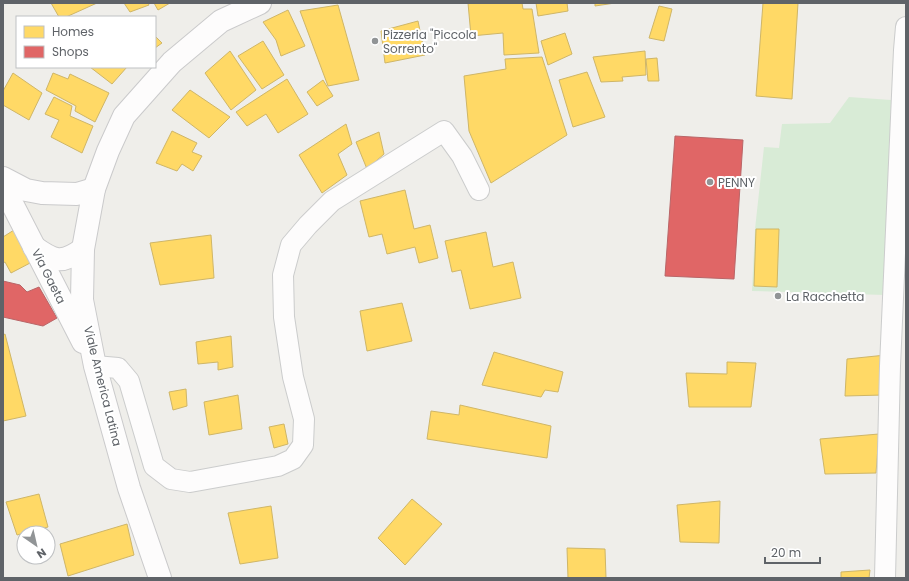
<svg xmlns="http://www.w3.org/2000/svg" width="909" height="581" font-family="Poppins,sans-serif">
<rect width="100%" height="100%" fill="#efeeea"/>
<path fill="#d8ebd6" d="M 849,97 L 891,100 L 885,295 L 752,291 L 755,229 L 764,147 L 779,148 L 782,124 L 830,123 Z"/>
<g fill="#ffd966" stroke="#cfb667">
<path d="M 51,3 L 97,3 L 66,17 L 59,17 Z"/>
<path d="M 124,3 L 148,3 L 149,5 L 130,12 Z"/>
<path d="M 154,3 L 170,3 L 158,10 Z"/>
<path d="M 468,3 L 522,3 L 523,9 L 532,9 L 539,53 L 504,55 L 503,33 L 471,36 Z"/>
<path d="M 536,3 L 567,3 L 568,11 L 538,16 Z"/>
<path d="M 595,3 L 615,3 L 595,6 Z"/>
<path d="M 763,3 L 798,3 L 792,99 L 756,96 Z"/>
<path d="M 338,5 L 359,80 L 328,86 L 300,11 Z"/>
<path d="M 659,6 L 672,9 L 664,41 L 649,38 Z"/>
<path d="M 288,10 L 305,46 L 281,56 L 276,40 L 263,22 Z"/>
<path d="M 418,21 L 425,55 L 385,63 L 381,31 Z"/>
<path d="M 565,33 L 572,54 L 548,65 L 541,41 Z"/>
<path d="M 155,36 L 162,43 L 155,48 Z"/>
<path d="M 263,41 L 284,75 L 262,89 L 238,56 Z"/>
<path d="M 230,51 L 256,90 L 231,110 L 205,73 Z"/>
<path d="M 645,51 L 646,75 L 622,77 L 623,81 L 601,82 L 593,57 Z"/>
<path d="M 542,57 L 567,135 L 491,183 L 469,131 L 464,76 L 506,69 L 505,59 Z"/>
<path d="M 657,58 L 659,81 L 648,81 L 646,59 Z"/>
<path d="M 90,67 L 127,67 L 112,84 Z"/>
<path d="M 587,72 L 605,117 L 573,127 L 559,80 Z"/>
<path d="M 13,73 L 42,93 L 29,120 L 3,105 L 3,91 Z"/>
<path d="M 53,73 L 68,79 L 70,74 L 109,93 L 95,122 L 75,111 L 76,106 L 46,90 Z"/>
<path d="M 287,79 L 308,114 L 278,133 L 266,114 L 247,126 L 236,112 Z"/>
<path d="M 323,80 L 333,96 L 317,106 L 307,92 Z"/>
<path d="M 190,90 L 230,117 L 209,138 L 172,110 Z"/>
<path d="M 54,97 L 72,106 L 70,116 L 93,126 L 82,153 L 51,137 L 59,120 L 45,114 Z"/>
<path d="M 346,124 L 352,144 L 338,154 L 347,175 L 322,193 L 299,155 Z"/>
<path d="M 172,131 L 197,143 L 192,152 L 202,156 L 193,171 L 182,164 L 177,171 L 156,163 Z"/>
<path d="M 379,132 L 384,154 L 367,169 L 356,142 Z"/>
<path d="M 405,190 L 414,229 L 430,225 L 438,258 L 419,263 L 415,247 L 387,254 L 382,234 L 369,237 L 360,201 Z"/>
<path d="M 756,229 L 779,229 L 777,287 L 754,286 Z"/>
<path d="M 14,230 L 32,262 L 11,273 L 5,262 L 3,263 L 3,237 Z"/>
<path d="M 486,232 L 493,267 L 513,262 L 521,298 L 470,309 L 461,270 L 452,272 L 445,241 Z"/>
<path d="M 211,235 L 214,278 L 160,285 L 150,243 Z"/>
<path d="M 402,303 L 412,341 L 367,351 L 360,311 Z"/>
<path d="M 5,334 L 26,416 L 3,421 L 3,335 Z"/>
<path d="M 231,336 L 233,367 L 218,370 L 218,362 L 198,364 L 196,342 Z"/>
<path d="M 494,352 L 563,372 L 558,392 L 545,390 L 541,397 L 482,385 Z"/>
<path d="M 886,355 L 883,395 L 845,396 L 847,359 Z"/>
<path d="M 727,362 L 756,363 L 751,407 L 689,407 L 686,373 L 727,374 Z"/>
<path d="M 186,389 L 187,406 L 173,410 L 169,392 Z"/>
<path d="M 238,395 L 242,429 L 209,435 L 204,402 Z"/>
<path d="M 460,405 L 551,426 L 547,458 L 427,439 L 431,411 L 459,415 Z"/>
<path d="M 284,424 L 288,444 L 274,448 L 269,427 Z"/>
<path d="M 879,434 L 876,473 L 825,474 L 820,439 Z"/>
<path d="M 39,494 L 48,527 L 17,535 L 6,502 Z"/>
<path d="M 412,499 L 442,524 L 405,565 L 378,538 Z"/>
<path d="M 720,501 L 719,543 L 680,542 L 677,505 Z"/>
<path d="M 271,506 L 278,558 L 240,564 L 228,513 Z"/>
<path d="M 127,524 L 134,555 L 68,576 L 60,544 Z"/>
<path d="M 567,548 L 605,549 L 606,578 L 568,578 Z"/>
<path d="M 870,570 L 869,578 L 841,578 L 841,572 Z"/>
</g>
<g fill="#e06666" stroke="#b96567">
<path d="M 675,136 L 743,140 L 734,279 L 665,276 Z"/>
<path d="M 3,281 L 20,285 L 27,292 L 39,287 L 57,318 L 43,326 L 3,317 Z"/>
</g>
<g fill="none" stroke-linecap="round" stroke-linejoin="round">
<defs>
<g id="minor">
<path d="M 95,366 L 118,368 L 129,381 L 154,466 L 171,479 L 190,482 L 278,466 L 293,459 L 303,445 L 304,419 L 293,377 L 284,317 L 283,275 L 291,245 L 308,225 L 332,201 L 444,131 L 462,156 L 479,190"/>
<path d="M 885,578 L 890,366 L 904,50 L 906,27"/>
</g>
<g id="secondary">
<path d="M 3,178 L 26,190 L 42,193 L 77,194 L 94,189"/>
<path d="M 3,186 L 83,342"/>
<path d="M 34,247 C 54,261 61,265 83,249"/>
<path d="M 160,578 L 129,488 L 95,366 L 82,300 L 83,249 L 94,189 L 108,151 L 124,116 L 172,62 L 221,21 L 260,3"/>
</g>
</defs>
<use href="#minor" stroke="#cbcccc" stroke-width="22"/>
<use href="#secondary" stroke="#cacacb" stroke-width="24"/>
<use href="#minor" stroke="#fdfcfc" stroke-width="20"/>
<use href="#secondary" stroke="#fdfcfc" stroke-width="22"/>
</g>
<g fill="#919496" stroke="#fff" stroke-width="1.5">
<circle cx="375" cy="41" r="4"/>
<circle cx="710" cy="182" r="4"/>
<circle cx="778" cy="296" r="4"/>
</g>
<g text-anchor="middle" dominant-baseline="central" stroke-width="4" stroke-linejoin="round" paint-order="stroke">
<g font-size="12" fill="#5f6368" stroke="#fff" text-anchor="start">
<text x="383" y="34">Pizzeria "Piccola<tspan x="383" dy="14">Sorrento"</tspan></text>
<text x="718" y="182">PENNY</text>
<text x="786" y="296">La Racchetta</text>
</g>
<g font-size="12" fill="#5f6368" stroke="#fff">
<text transform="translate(49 276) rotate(63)">Via Gaeta</text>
<text transform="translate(103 386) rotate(76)">Viale America Latina</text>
</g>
</g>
<rect width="909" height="581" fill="none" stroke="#5f6368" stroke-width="8"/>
<rect x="16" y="16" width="140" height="52" fill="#ffffff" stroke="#bfc1c3"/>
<rect x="24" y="26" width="20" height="12" fill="#ffd966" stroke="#bfc1c3"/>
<text x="52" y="36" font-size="12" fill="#5f6368">Homes</text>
<rect x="24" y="46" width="20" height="12" fill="#e06666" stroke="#bfc1c3"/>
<text x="52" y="56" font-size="12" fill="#5f6368">Shops</text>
<g transform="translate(36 545) rotate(146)"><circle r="19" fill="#ffffff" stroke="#bfc1c3"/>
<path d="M0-3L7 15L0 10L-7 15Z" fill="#919496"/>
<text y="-6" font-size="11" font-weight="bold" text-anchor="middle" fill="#5f6368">N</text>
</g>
<path d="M765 557v6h55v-6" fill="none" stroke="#5f6368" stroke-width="2"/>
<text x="771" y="557" font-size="12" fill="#5f6368" stroke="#ffffff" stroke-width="3" paint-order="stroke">20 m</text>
</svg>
